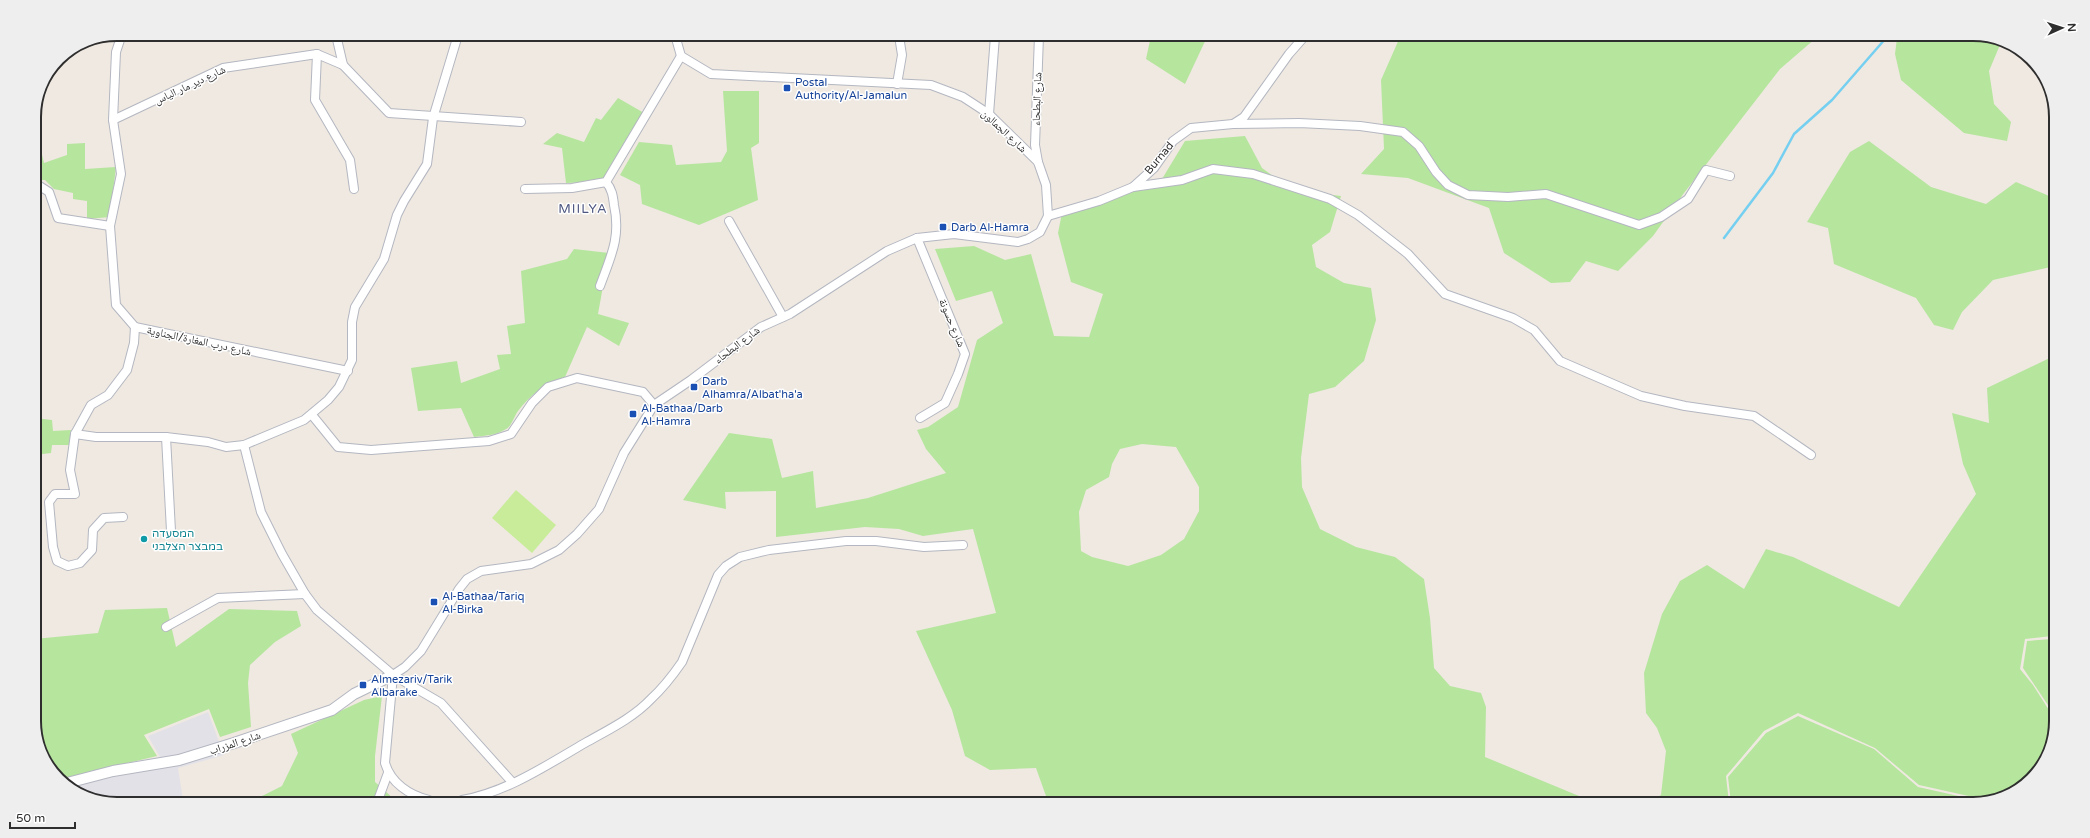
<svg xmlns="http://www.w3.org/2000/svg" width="2090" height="838" font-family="'Varela Round','Noto Naskh Arabic','Noto Sans Hebrew',sans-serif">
<rect width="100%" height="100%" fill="#efe9e1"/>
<path fill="#e3e1e8" d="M 208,712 L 224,755 L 178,768 L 183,800 L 90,800 L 63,780 L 160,757 L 148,736 Z"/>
<g fill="#b6e59e" fill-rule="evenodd">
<path d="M 1151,36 L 1207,37 L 1185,84 L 1146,59 Z"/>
<path d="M 1400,37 L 1816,38 L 1780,69 L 1684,193 L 1653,236 L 1618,271 L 1586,261 L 1570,282 L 1551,283 L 1504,253 L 1489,208 L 1408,178 L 1361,174 L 1384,149 L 1381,80 Z"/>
<path d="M 1897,38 L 2002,40 L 1989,71 L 1994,104 L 2011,122 L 2007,141 L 1964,133 L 1901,80 L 1895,54 Z"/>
<path d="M 723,91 L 759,91 L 759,143 L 751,148 L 758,200 L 699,225 L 642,204 L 640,185 L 620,175 L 639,142 L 672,145 L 676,165 L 721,162 L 727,151 Z"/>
<path d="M 618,98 L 644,113 L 605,177 L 593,182 L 566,183 L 562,148 L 543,144 L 557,133 L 584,142 L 596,118 L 601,120 Z"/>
<path d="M 1245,136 L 1262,168 L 1292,190 L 1341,196 L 1330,232 L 1312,245 L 1316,267 L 1344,283 L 1371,288 L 1376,320 L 1364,361 L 1335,387 L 1309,394 L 1301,458 L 1302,487 L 1320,529 L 1356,547 L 1395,557 L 1424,579 L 1430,618 L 1434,668 L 1450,686 L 1481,693 L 1486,707 L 1485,757 L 1596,803 L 1045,802 L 1046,796 L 1036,768 L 990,770 L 965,756 L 952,710 L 916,631 L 996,613 L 973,529 L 923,536 L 899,529 L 865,527 L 776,537 L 776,491 L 725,492 L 726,509 L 683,500 L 729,433 L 772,439 L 782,478 L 813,471 L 816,508 L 868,498 L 946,473 L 926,449 L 917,430 L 928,427 L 958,407 L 977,340 L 1003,323 L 992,291 L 956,301 L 935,249 L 974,246 L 1005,260 L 1031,254 L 1054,336 L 1089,337 L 1103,294 L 1071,282 L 1058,233 L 1062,213 L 1140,182 L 1162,179 L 1185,141 ZM 1142,444 L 1176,447 L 1199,487 L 1199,511 L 1184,539 L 1161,555 L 1128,566 L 1092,557 L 1081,551 L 1079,512 L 1086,490 L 1109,477 L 1112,464 L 1120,449 Z"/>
<path d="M 1869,141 L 1931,187 L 1986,204 L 2016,182 L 2047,195 L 2055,202 L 2055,266 L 1993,280 L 1962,312 L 1953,330 L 1934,325 L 1916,298 L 1834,264 L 1828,228 L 1807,222 L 1850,152 Z"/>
<path d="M 39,142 L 44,163 L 67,155 L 67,144 L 85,143 L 85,169 L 116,167 L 110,217 L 87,219 L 87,201 L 73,199 L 73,193 L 54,189 L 45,180 L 34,180 L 34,143 Z"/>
<path d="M 574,249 L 609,253 L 598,314 L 629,323 L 619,346 L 587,327 L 565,377 C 546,383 530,395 518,411 C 514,416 512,426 506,429 C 497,435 484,436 474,437 L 461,408 L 418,411 L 411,368 L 457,361 L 461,383 L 500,369 L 497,355 L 511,354 L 507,326 L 525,323 L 521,271 L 567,259 Z"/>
<path d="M 2054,356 L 2052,636 L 2025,639 L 2020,669 L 2033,685 L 2052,715 L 2052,748 L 2023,787 L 1982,801 L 1973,797 L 1919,785 L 1875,748 L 1798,713 L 1764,731 L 1726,776 L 1729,803 L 1646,803 L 1661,795 L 1666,751 L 1657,728 L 1646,713 L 1644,673 L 1662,614 L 1680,581 L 1707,565 L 1744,589 L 1766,549 L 1793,557 L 1899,607 L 1976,494 L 1963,464 L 1952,413 L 1989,423 L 1987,388 Z"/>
<path d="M 34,418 L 52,420 L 53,431 L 71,430 L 69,445 L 52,445 L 51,453 L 34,455 Z"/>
<path d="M 167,608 L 176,647 L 229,609 L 297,611 L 301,626 L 275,642 L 250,665 L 248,683 L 251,727 L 220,737 L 209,709 L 144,735 L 157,756 L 61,779 L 51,772 L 34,727 L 34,639 L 98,633 L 105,610 Z"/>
<path d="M 2052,639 L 2052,711 L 2023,668 L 2027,641 Z"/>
<path d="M 382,696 L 375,756 L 375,782 L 395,800 L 254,800 L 282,786 L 298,753 L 291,734 L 364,700 Z"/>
<path d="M 1798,716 L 1874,749 L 1918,787 L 1972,799 L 1979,802 L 1974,804 L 1731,803 L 1728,777 L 1766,733 Z"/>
</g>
<path fill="#c9ec9a" d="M 516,490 L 556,525 L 532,553 L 492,518 Z"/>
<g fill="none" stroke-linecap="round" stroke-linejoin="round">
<path stroke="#75cff0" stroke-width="2.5" d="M 1724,238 L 1773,173 L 1794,134 L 1832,100 L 1886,38"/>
<defs>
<g id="minor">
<path d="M 122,34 L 116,52 L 113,120 L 121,174 L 110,226 L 116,305 L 135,327 L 348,371"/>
<path d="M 336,35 L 343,65 L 389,113 L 521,122"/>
<path d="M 317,54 L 315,100 L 350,160 L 354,189"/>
<path d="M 897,84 L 902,55 L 899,36"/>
<path d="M 989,114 L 995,36"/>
<path d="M 113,120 L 223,68 L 317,54 L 343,65"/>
<path d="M 1233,124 L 1299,123 L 1360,126 L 1403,132 L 1419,146 L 1436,172 L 1448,185 L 1468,195 L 1508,197 L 1546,194 L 1639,225 L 1661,217 L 1688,199 L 1706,170 L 1730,176"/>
<path d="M 1038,162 L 1035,145 L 1039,36"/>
<path d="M 34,186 L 38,185 L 49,192 L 58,218 L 110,226"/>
<path d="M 1133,187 L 1182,180 L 1213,169 L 1253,174 L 1330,199 L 1358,215 L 1408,254 L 1445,294 L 1513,318 L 1534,330 L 1560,361 L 1641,396 L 1685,406 L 1754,416 L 1811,455"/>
<path d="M 525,189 L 572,188 L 606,182 L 681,56"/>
<path d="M 1048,216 L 1099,201 L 1133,187 L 1154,168 L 1173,141 L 1191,128 L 1233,124 L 1244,117 L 1289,54 L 1304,37"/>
<path d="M 729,221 L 783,317"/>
<path d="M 917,238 L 965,354 L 958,374 L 945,403 L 920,418"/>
<path d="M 600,286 C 611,256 621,237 614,205 C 613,196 612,189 606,182"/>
<path d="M 312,415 L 338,447 L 371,450 L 489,441 L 511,434 L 532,403 L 548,387 L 577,378 L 643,392 L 654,405"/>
<path d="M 75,434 L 96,437 L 166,437 L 208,442 L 226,447 L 244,445 L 304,420 L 328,400 L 339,387 L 352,360 L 352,322 L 355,307 L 384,259 L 397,215 L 404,201 L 427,164 L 433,118 L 458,35"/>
<path d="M 166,437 L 171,531"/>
<path d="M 244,445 L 261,512 L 282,554 L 305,594 L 317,610 L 393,675 L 441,703 L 512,782"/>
<path d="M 123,517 L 104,518 L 93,530 L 92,550 L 80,563 L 68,566 L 57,561 L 53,547 L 49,502 L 55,494 L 75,494 L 70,470 L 75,434 L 91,405 L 108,395 L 127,370 L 134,343 L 135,327"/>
<path d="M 166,627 L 218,598 L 305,594"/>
<path d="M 378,800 L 388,773"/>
<path d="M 429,800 C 409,795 391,783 385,763 L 393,675 L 405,667 L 421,651 L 459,589 L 467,579 L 481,571 L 531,564 L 559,550 L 577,534 L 599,509 L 624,453 L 654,405 L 691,380 L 761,327 L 790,314 L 887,251 L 917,238 L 954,234 L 1018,242 L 1028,239 L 1040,232 L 1048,216 L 1046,185 L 1038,162 L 989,114 L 963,97 L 931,85 L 711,74 L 681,56 L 675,35"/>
<path d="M 462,800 C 507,792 547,765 585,743 C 608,730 633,718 651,699 C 663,688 673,675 682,662 L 718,575 L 726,566 L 740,557 L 769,550 L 846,541 L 876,541 L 924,547 L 963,545"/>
</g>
<path id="tertiary" d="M 67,783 L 113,771 L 179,760 L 234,743 L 332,710 L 354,694 L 393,675"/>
</defs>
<use href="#minor" stroke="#b4b7c1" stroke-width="10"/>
<use href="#tertiary" stroke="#b4b7c1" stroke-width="12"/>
<use href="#minor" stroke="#fff" stroke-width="8"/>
<use href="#tertiary" stroke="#fff" stroke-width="10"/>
</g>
<g fill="#1a4fb4" stroke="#fff" stroke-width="1.5">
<rect x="783" y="84" width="8" height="8" rx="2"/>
<rect x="939" y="223" width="8" height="8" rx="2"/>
<rect x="690" y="383" width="8" height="8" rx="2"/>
<rect x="629" y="410" width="8" height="8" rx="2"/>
<rect x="430" y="598" width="8" height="8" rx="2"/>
<rect x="359" y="681" width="8" height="8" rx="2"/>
</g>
<circle fill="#0f9aa8" stroke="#fff" stroke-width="1.5" cx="144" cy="539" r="4"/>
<g text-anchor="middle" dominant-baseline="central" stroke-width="3" stroke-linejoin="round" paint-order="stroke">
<g font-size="11" fill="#164399" stroke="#fff" text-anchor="start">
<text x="795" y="82">Postal<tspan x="795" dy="13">Authority/Al-Jamalun</tspan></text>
<text x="951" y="227">Darb Al-Hamra</text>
<text x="702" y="381">Darb<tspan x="702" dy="13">Alhamra/Albat'ha'a</tspan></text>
<text x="641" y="408">Al-Bathaa/Darb<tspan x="641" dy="13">Al-Hamra</tspan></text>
<text x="442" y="596">Al-Bathaa/Tariq<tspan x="442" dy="13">Al-Birka</tspan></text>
<text x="371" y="679">Almezariv/Tarik<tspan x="371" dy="13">Albarake</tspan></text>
</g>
<g font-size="11" fill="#2e2e2e" stroke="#fff">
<text transform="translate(190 85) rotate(-25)">شارع دير مار الياس</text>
<text transform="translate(1037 99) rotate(-88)">شارع البطحاء</text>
<text transform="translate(1004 131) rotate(43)">شارع الجمالون</text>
<text transform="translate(1159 158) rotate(-50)">Burnad</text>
<text transform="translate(952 323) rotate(67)">شارع حسونة</text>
<text transform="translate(199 341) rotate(12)">شارع درب المغارة/الجناوية</text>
<text transform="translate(737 345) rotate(-37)">شارع البطحاء</text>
<text transform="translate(235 743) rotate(-18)">شارع المزراب</text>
</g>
<g font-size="11" fill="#0d838f" stroke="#fff" text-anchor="start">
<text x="152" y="533">המסעדה<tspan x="152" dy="13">במבצר הצלבני</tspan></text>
</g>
<g font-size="13" letter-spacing="1" fill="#4d5680" stroke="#fff">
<text x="583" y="209">MIILYA</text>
</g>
</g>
<path d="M0 0H2090V838H0ZM117 41H1973A76 76 0 0 1 2049 117V721A76 76 0 0 1 1973 797H117A76 76 0 0 1 41 721V117A76 76 0 0 1 117 41Z" fill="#eee" fill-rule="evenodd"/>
<path fill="none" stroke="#2e2e2e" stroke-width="2" d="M117 41H1973A76 76 0 0 1 2049 117V721A76 76 0 0 1 1973 797H117A76 76 0 0 1 41 721V117A76 76 0 0 1 117 41Z"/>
<g transform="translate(2062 28) rotate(87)" stroke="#ffffff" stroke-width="3" paint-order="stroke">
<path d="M0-3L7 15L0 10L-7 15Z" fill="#2e2e2e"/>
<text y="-6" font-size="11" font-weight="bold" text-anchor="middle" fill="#2e2e2e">N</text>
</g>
<path d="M10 822v6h65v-6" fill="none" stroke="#2e2e2e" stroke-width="2"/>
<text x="16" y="822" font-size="12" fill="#2e2e2e" stroke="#ffffff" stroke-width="3" paint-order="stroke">50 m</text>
</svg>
